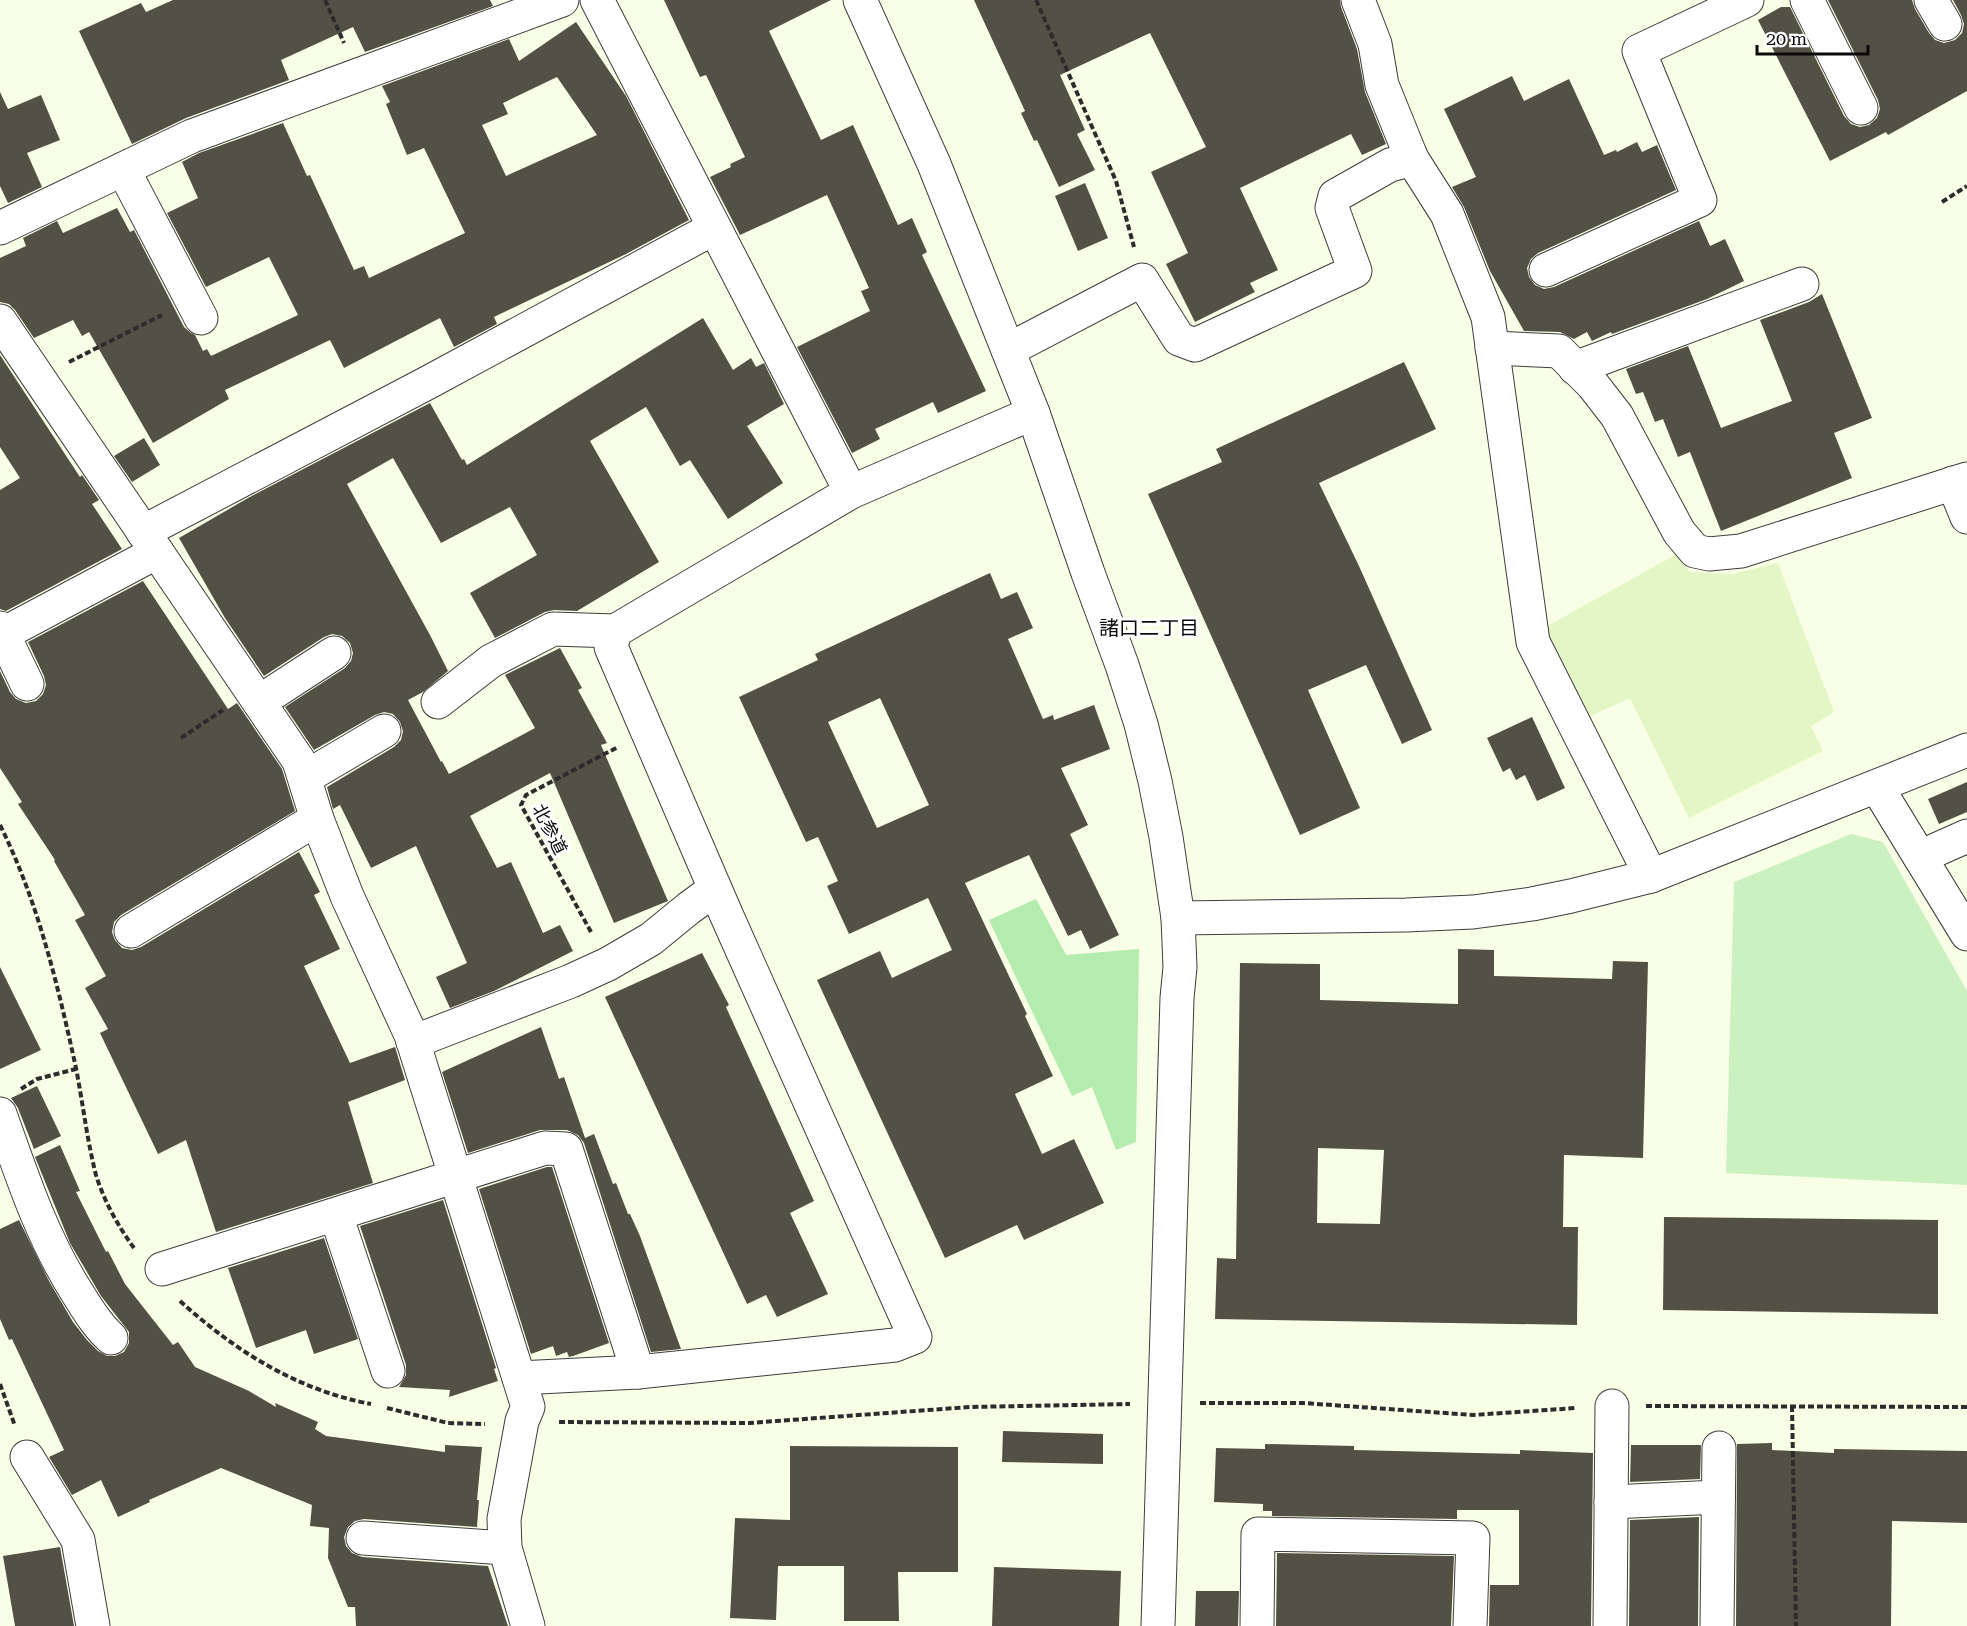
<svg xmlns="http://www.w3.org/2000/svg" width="1967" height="1626" font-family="'Roboto Serif','Noto Sans JP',serif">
<rect width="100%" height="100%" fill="#f9ffe7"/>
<path fill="#e5f6c6" d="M 1677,554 L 1690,572 L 1732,574 L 1778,563 L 1834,712 L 1811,726 L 1823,751 L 1689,818 L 1630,698 L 1591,716 L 1542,629 Z"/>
<path fill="#b4ebaf" d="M 1036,899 L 1066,955 L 1139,949 L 1136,1142 L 1116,1150 L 1092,1087 L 1072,1096 L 989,920 Z"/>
<path fill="#ccf1c1" d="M 1851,834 L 1883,842 L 1967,991 L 1967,1185 L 1726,1173 L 1734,882 Z"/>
<g fill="#535146" fill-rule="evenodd">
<path d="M 173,0 L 490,0 L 493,6 L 365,52 L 353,27 L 281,60 L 289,80 L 186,118 L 132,144 L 79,31 L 141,3 L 146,12 Z"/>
<path d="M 664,0 L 831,0 L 769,31 L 821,140 L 853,125 L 898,225 L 912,218 L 927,252 L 922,255 L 986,391 L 938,413 L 933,402 L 875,429 L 880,439 L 852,453 L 797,347 L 870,311 L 861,291 L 869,288 L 827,195 L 740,235 L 710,177 L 731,167 L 730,164 L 745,157 L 706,75 L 700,77 Z"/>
<path d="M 974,0 L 1340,0 L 1341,7 L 1357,49 L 1365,92 L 1386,144 L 1362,155 L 1351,134 L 1240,188 L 1278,270 L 1250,283 L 1255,292 L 1195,322 L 1166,264 L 1188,253 L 1151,172 L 1206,147 L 1150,33 L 1060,75 L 1085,130 L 1077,134 L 1095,170 L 1059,187 L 1037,140 L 1034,141 L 1021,113 L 1025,111 Z"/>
<path d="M 1828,0 L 1912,0 L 1915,9 L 1929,33 L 1935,40 L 1944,43 L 1955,40 L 1962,33 L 1964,24 L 1961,15 L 1953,0 L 1967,0 L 1967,91 L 1888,135 L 1886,132 L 1830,161 L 1758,20 L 1781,7 L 1790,7 L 1844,116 L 1851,124 L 1860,127 L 1869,125 L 1877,118 L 1880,109 L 1878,100 Z"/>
<path d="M 576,22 L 626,96 L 689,220 L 626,254 L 494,317 L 497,324 L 454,347 L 440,318 L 344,368 L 330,340 L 225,390 L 229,399 L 153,443 L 89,332 L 82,336 L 73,320 L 34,338 L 15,310 L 9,304 L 0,302 L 0,258 L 26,246 L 23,238 L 57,221 L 63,233 L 117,208 L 130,232 L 134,230 L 184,327 L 191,333 L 195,335 L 203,351 L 207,349 L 211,356 L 298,315 L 269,257 L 206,287 L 167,213 L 198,198 L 182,162 L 199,153 L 283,123 L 307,176 L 310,175 L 354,270 L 364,266 L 369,278 L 465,233 L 424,148 L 407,155 L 386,104 L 390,102 L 382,86 L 509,39 L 519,61 ZM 557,77 L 597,135 L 506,176 L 482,125 L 508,114 L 503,103 Z"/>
<path d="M 1512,76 L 1524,101 L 1569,79 L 1604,155 L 1616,150 L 1617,152 L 1637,142 L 1642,152 L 1657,145 L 1676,190 L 1538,253 L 1531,259 L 1527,268 L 1529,277 L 1535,285 L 1544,289 L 1554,287 L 1699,221 L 1710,246 L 1725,239 L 1744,281 L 1707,299 L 1612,334 L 1611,332 L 1592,341 L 1587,332 L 1574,339 L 1560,332 L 1524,331 L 1490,271 L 1464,207 L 1452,187 L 1476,177 L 1444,109 Z"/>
<path d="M 0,92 L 8,109 L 41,95 L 60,140 L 27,153 L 42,187 L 8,203 L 0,186 Z"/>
<path d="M 1085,183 L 1108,238 L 1078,251 L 1055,196 Z"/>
<path d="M 1822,294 L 1872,418 L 1834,433 L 1852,478 L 1721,531 L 1690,452 L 1678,457 L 1663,419 L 1655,422 L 1643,392 L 1636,394 L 1626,369 L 1688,346 L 1721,428 L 1792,401 L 1760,320 L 1809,302 Z"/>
<path d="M 703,318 L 733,370 L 751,358 L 756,367 L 764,363 L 784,404 L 747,426 L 783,483 L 728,519 L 690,460 L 680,466 L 646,407 L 590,441 L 659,562 L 577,611 L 554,610 L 545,612 L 495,638 L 470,593 L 537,555 L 510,507 L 441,543 L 393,458 L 347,484 L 430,635 L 448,671 L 423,692 L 408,700 L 441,762 L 442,761 L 449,774 L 535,728 L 505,675 L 560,648 L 582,688 L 578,690 L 607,743 L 601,745 L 668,901 L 614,923 L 550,773 L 470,816 L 497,868 L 511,862 L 543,933 L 560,925 L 573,951 L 494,991 L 450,1008 L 436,977 L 467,963 L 416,846 L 371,868 L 340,805 L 333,809 L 327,787 L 394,747 L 401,740 L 403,731 L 400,722 L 393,714 L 384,712 L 375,715 L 314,750 L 285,707 L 345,668 L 351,661 L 353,653 L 350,643 L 342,636 L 332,634 L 324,637 L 264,676 L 225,618 L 179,538 L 248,498 L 430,403 L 462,460 L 464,459 L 467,465 Z"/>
<path d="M 0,355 L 80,477 L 82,475 L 99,500 L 92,504 L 122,549 L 6,611 L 0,609 L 0,490 L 20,478 L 0,447 Z"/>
<path d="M 1404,362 L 1436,429 L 1319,483 L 1359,566 L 1432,730 L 1402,744 L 1366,665 L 1308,690 L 1360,808 L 1300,835 L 1148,494 L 1222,462 L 1216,449 Z"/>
<path d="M 144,438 L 160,465 L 132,482 L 114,456 Z"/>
<path d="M 990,573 L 1001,599 L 1017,592 L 1033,628 L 1008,639 L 1043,719 L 1053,715 L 1054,720 L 1094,705 L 1110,749 L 1061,768 L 1088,825 L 1070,834 L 1119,935 L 1090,949 L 1081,930 L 1068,936 L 1029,855 L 965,883 L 1027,1014 L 1025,1016 L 1053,1076 L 1015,1094 L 1042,1154 L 1074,1139 L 1104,1203 L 1024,1240 L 1017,1225 L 945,1258 L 817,980 L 880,951 L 892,978 L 952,950 L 928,898 L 849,934 L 827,886 L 838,881 L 818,837 L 806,842 L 739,697 L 818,660 L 815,654 ZM 880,698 L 929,805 L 877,828 L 828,722 Z"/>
<path d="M 143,581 L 228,709 L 237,703 L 282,769 L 295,811 L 121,915 L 114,922 L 112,932 L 115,940 L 122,948 L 132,950 L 141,947 L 299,852 L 320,892 L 314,895 L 340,949 L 304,966 L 350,1063 L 395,1047 L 405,1080 L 348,1102 L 373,1183 L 216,1232 L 186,1140 L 158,1154 L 100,1033 L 108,1029 L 85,988 L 106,976 L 75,920 L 85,915 L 54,861 L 55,860 L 18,804 L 22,802 L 0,768 L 0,671 L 10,692 L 16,699 L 26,703 L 36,701 L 43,694 L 46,685 L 44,676 L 28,642 Z"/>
<path d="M 1532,717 L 1565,788 L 1537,801 L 1525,775 L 1516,780 L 1510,768 L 1503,772 L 1487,738 Z"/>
<path d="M 1967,782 L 1967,812 L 1939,824 L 1928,799 Z"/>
<path d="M 1458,949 L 1494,950 L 1494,976 L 1612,979 L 1613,961 L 1648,962 L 1643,1158 L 1564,1155 L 1563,1227 L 1578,1227 L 1577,1325 L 1215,1319 L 1217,1258 L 1236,1259 L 1240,963 L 1320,964 L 1320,1000 L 1458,1004 ZM 1318,1148 L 1384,1150 L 1380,1224 L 1317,1223 Z"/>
<path d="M 702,953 L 729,1005 L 726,1007 L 814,1201 L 790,1213 L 828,1294 L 777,1317 L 766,1295 L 747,1304 L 605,997 Z"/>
<path d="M 0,967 L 41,1050 L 0,1069 Z"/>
<path d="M 541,1027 L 559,1079 L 564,1077 L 585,1138 L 594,1134 L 613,1184 L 616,1183 L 628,1214 L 630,1214 L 640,1236 L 681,1349 L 651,1352 L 584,1143 L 578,1135 L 567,1130 L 540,1130 L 468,1153 L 442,1072 Z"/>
<path d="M 37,1086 L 61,1136 L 34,1149 L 18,1108 L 11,1098 Z"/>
<path d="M 60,1145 L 80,1191 L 76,1192 L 106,1252 L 108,1251 L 125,1284 L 173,1345 L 178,1342 L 195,1367 L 249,1391 L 276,1407 L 275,1403 L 318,1422 L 315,1429 L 326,1436 L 445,1452 L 445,1445 L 482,1447 L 477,1500 L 479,1500 L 477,1527 L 364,1519 L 355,1521 L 348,1527 L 344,1537 L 346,1546 L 352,1553 L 362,1557 L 488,1566 L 508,1626 L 356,1626 L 355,1607 L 348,1607 L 328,1558 L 329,1528 L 310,1526 L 312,1505 L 221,1468 L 149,1500 L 150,1502 L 118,1517 L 101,1480 L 72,1495 L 49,1457 L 64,1450 L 12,1339 L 9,1340 L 0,1319 L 0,1229 L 19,1220 L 49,1281 L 73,1322 L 87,1340 L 98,1351 L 107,1356 L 115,1356 L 124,1352 L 129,1343 L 129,1332 L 101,1296 L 70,1243 L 35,1157 Z"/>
<path d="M 547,1167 L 552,1167 L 609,1343 L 573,1356 L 569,1357 L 567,1352 L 556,1356 L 553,1346 L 531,1354 L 479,1189 Z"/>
<path d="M 443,1200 L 496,1368 L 494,1369 L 498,1381 L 449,1397 L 450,1390 L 399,1387 L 406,1375 L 406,1365 L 360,1226 Z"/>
<path d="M 1664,1217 L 1938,1220 L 1938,1314 L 1663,1310 Z"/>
<path d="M 324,1238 L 358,1339 L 314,1354 L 306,1330 L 256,1348 L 228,1268 Z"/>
<path d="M 1003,1431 L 1103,1434 L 1103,1464 L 1002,1462 Z"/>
<path d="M 1772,1443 L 1772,1450 L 1834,1453 L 1834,1449 L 1967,1451 L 1967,1523 L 1892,1521 L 1891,1626 L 1736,1626 L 1737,1444 Z"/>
<path d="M 1265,1444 L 1354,1446 L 1354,1450 L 1476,1453 L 1520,1454 L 1520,1450 L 1593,1453 L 1591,1626 L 1489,1626 L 1490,1585 L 1519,1585 L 1519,1510 L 1457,1510 L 1457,1519 L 1272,1516 L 1272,1511 L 1263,1511 L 1263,1504 L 1214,1502 L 1216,1448 L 1265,1449 Z"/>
<path d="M 1631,1445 L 1701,1445 L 1700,1479 L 1630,1482 Z"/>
<path d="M 790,1446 L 958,1447 L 958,1572 L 898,1572 L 899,1621 L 844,1621 L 844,1566 L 778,1566 L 776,1620 L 730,1618 L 735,1518 L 790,1520 Z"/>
<path d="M 1699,1517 L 1698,1626 L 1629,1626 L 1630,1520 Z"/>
<path d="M 60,1547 L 74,1626 L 15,1626 L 3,1556 Z"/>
<path d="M 1277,1553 L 1454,1556 L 1451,1626 L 1276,1626 Z"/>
<path d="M 994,1567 L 1121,1571 L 1119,1626 L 992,1626 Z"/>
<path d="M 1196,1591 L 1239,1591 L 1238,1626 L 1195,1626 Z"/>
</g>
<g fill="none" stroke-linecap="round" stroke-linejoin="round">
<defs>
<g id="minor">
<path d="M 597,0 L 851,492"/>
<path d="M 860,0 L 934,164 L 1033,413 L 1088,573 L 1122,665 L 1141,724 L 1155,781 L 1166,837 L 1178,918 L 1180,967 L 1177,998 L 1158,1626"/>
<path d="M 1358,0 L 1375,44 L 1382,85 L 1412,159"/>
<path d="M 1807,0 L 1861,108"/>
<path d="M 1931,0 L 1945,24"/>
<path d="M 123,169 L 201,318"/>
<path d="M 0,228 L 192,136 L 562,0"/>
<path d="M 1546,270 L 1700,200 L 1639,51 L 1747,0"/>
<path d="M 0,321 L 299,761 L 317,819 L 347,896 L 411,1035 L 528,1407 L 522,1421 L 504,1519 L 505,1548 L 528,1626"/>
<path d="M 1492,348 L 1559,351 L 1593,385 L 1617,416 L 1679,532 L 1695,551 L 1709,554 L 1741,551 L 1967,479"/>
<path d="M 1008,350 L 1142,280 L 1179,339 L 1195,345 L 1355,271 L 1332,208 L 1335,196 L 1390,165 L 1412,159 L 1447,214 L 1488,317 L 1533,642 L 1651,876"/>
<path d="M 1575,368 L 1802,284"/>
<path d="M 1953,483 L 1967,517"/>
<path d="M 143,532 L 429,382 L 714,228"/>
<path d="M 0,628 L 3,634 L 157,552"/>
<path d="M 3,634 L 27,684"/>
<path d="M 259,702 L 334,653"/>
<path d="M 438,702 L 491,661 L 553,629 L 615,631"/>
<path d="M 306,777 L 384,731"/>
<path d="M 1877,787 L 1967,934"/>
<path d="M 1920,857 L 1967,836"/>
<path d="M 1178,918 L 1406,915 L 1473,912 L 1532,904 L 1571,896 L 1651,876 L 1967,750"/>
<path d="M 131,931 L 317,819"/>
<path d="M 413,1042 L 571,981 L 608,964 L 651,939 L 689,908 L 715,889"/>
<path d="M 0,1114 C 22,1176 42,1238 78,1294 C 88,1310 97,1325 111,1338"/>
<path d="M 336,1215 L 388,1371"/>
<path d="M 162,1269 L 545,1148 L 566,1149 L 638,1372"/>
<path d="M 519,1378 L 638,1372 L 895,1345 L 915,1337 L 726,914 L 611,647 L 615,631 L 851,492 L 1033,413"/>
<path d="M 27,1457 L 78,1540 L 93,1626"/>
<path d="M 1611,1502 L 1718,1497"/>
<path d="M 363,1538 L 505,1548"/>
<path d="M 1257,1626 L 1258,1534 L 1473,1538 L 1470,1626"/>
<path d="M 1610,1626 L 1612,1406"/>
<path d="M 1717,1626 L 1719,1448"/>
</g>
</defs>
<use href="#minor" stroke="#3d3d3d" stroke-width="35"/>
<g stroke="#2c2c2c" stroke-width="4" stroke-dasharray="6 3" stroke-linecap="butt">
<path d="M 325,0 L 344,43"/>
<path d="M 1036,0 L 1116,181 L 1134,247"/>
<path d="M 1942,202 L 1967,186"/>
<path d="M 69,362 L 162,315"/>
<path d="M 181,738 L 223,710"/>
<path d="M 0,825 C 38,901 58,986 76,1068 C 83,1104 87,1140 96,1175 C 104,1201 118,1226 134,1248"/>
<path d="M 591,932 L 521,805 L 526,795 L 618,747"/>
<path d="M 21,1089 L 37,1079 L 76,1069"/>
<path d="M 180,1301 C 235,1351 297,1390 371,1404"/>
<path d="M 0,1384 L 15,1426"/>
<path d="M 1200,1403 L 1303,1403 L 1473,1415 L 1576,1408"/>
<path d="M 1646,1406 L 1967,1407"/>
<path d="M 1792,1406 L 1796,1626"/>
<path d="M 387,1408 L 448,1423 L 485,1424"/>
<path d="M 559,1422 L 749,1423 L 970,1407 L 1130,1404"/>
</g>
<use href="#minor" stroke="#fff" stroke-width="33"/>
</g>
<g text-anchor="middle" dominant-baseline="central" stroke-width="6" stroke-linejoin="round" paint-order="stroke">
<g font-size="18" fill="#0a0a0a" stroke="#fff">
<text transform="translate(550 829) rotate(63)">北参道</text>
</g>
<g font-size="20" fill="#0a0a0a" stroke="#fff">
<text x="1149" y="628">諸口二丁目</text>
</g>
</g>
<path d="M1757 45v9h111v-9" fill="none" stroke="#0a0a0a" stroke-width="3"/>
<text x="1766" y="45" font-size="18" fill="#0a0a0a" stroke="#ffffff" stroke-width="4.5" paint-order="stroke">20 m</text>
</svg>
